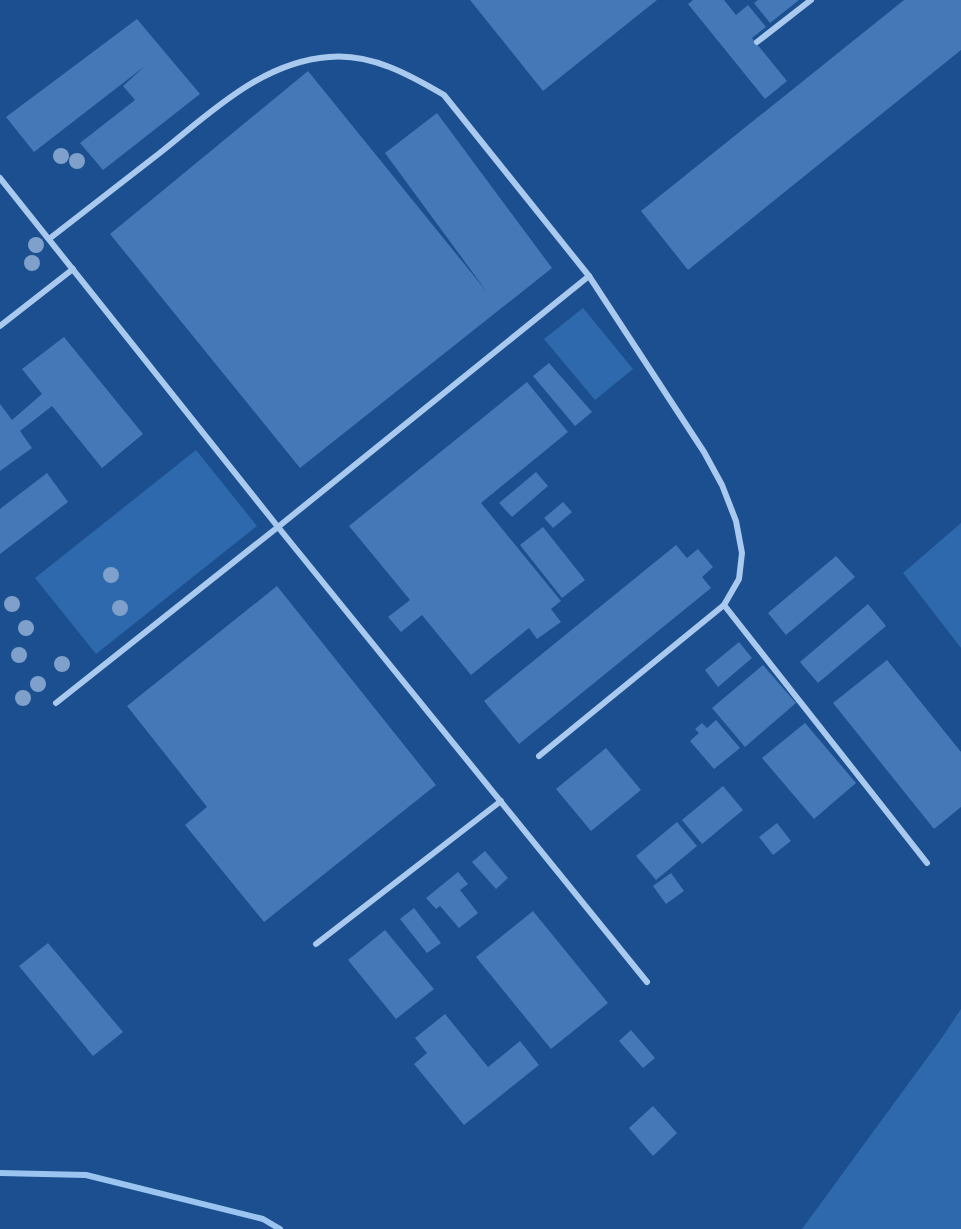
<svg xmlns="http://www.w3.org/2000/svg" width="961" height="1229" font-family="'PT Sans',sans-serif">
<rect width="100%" height="100%" fill="#1b4f8f"/>
<g fill="#2e69ad">
<path d="M 583,308 L 633,369 L 595,400 L 544,339 Z"/>
<path d="M 196,450 L 257,526 L 96,654 L 35,578 Z"/>
<path d="M 961,523 L 961,648 L 903,573 Z"/>
<path d="M 961,1009 L 961,1229 L 802,1229 L 941,1039 Z"/>
</g>
<g fill="none" stroke-linecap="round" stroke-linejoin="round">
<path stroke="#9cc4f0" stroke-width="6" d="M 0,1173 L 86,1175 L 263,1219 L 280,1229"/>
</g>
<g fill="#4478b7">
<path d="M 470,0 L 657,0 L 543,91 Z"/>
<path d="M 693,0 L 724,0 L 736,15 L 748,5 L 766,27 L 752,38 L 787,81 L 765,99 L 688,4 Z"/>
<path d="M 758,0 L 799,0 L 770,23 L 754,3 Z"/>
<path d="M 904,0 L 961,0 L 961,50 L 688,270 L 641,211 Z"/>
<path d="M 137,19 L 200,94 L 103,170 L 80,143 L 135,100 L 123,86 L 145,66 L 34,152 L 6,117 Z"/>
<path d="M 308,71 L 487,292 L 385,153 L 437,113 L 552,268 L 300,468 L 110,234 Z"/>
<path d="M 64,337 L 143,434 L 102,468 L 52,406 L 20,431 L 32,448 L 0,471 L 0,404 L 12,420 L 42,394 L 22,369 Z"/>
<path d="M 549,363 L 592,412 L 575,426 L 533,376 Z"/>
<path d="M 527,382 L 568,432 L 481,503 L 561,601 L 551,609 L 561,622 L 537,639 L 529,628 L 471,675 L 422,615 L 401,632 L 388,617 L 410,600 L 349,526 Z"/>
<path d="M 536,472 L 548,486 L 512,517 L 499,503 Z"/>
<path d="M 47,473 L 68,502 L 0,554 L 0,509 Z"/>
<path d="M 563,502 L 572,512 L 553,528 L 544,518 Z"/>
<path d="M 543,527 L 585,580 L 562,598 L 520,545 Z"/>
<path d="M 676,545 L 687,558 L 698,549 L 713,567 L 702,577 L 711,588 L 519,744 L 484,701 Z"/>
<path d="M 836,556 L 855,577 L 786,635 L 768,613 Z"/>
<path d="M 277,586 L 436,785 L 264,922 L 185,825 L 207,807 L 127,706 Z"/>
<path d="M 868,604 L 886,626 L 818,683 L 800,662 Z"/>
<path d="M 739,642 L 752,658 L 718,687 L 705,670 Z"/>
<path d="M 887,660 L 961,752 L 961,807 L 934,829 L 833,703 Z"/>
<path d="M 763,665 L 796,703 L 745,747 L 712,708 Z"/>
<path d="M 716,720 L 740,748 L 714,769 L 690,741 L 699,733 L 695,729 L 702,723 L 707,728 Z"/>
<path d="M 805,723 L 856,783 L 814,819 L 762,758 Z"/>
<path d="M 606,748 L 641,790 L 591,831 L 556,789 Z"/>
<path d="M 723,786 L 743,810 L 702,844 L 682,820 Z"/>
<path d="M 677,822 L 697,846 L 656,880 L 636,856 Z"/>
<path d="M 777,823 L 791,841 L 773,855 L 759,837 Z"/>
<path d="M 485,851 L 508,878 L 496,889 L 472,862 Z"/>
<path d="M 458,872 L 468,884 L 460,890 L 478,913 L 459,928 L 440,906 L 436,909 L 426,898 Z"/>
<path d="M 671,873 L 684,891 L 666,904 L 653,886 Z"/>
<path d="M 414,908 L 441,943 L 427,953 L 400,919 Z"/>
<path d="M 533,911 L 608,1003 L 551,1049 L 476,957 Z"/>
<path d="M 385,930 L 434,989 L 396,1019 L 348,960 Z"/>
<path d="M 48,943 L 123,1032 L 93,1056 L 19,966 Z"/>
<path d="M 445,1014 L 488,1067 L 520,1041 L 539,1065 L 464,1125 L 414,1064 L 427,1053 L 415,1038 Z"/>
<path d="M 631,1030 L 655,1058 L 643,1068 L 619,1041 Z"/>
<path d="M 653,1106 L 677,1133 L 653,1156 L 629,1128 Z"/>
</g>
<g fill="none" stroke-linecap="round" stroke-linejoin="round">
<g stroke="#a9c9ee" stroke-width="6">
<path d="M 757,42 L 811,0"/>
<path d="M 0,178 L 278,527 L 647,982"/>
<path d="M 49,239 C 86,210 124,181 161,152 C 211,112 262,62 329,57 C 371,53 410,75 444,95 L 589,276 L 278,527 L 56,703"/>
<path d="M 0,326 L 73,269"/>
<path d="M 724,605 L 927,863"/>
<path d="M 539,756 L 724,605 L 739,579 L 742,553 L 736,521 L 722,485 L 704,452 L 589,276"/>
<path d="M 316,944 L 501,801"/>
</g>
</g>
<g fill="#7ea0ca">
<circle cx="61" cy="156" r="8"/>
<circle cx="77" cy="161" r="8"/>
<circle cx="36" cy="245" r="8"/>
<circle cx="32" cy="263" r="8"/>
<circle cx="111" cy="575" r="8"/>
<circle cx="12" cy="604" r="8"/>
<circle cx="120" cy="608" r="8"/>
<circle cx="26" cy="628" r="8"/>
<circle cx="19" cy="655" r="8"/>
<circle cx="62" cy="664" r="8"/>
<circle cx="38" cy="684" r="8"/>
<circle cx="23" cy="698" r="8"/>
</g>
</svg>
